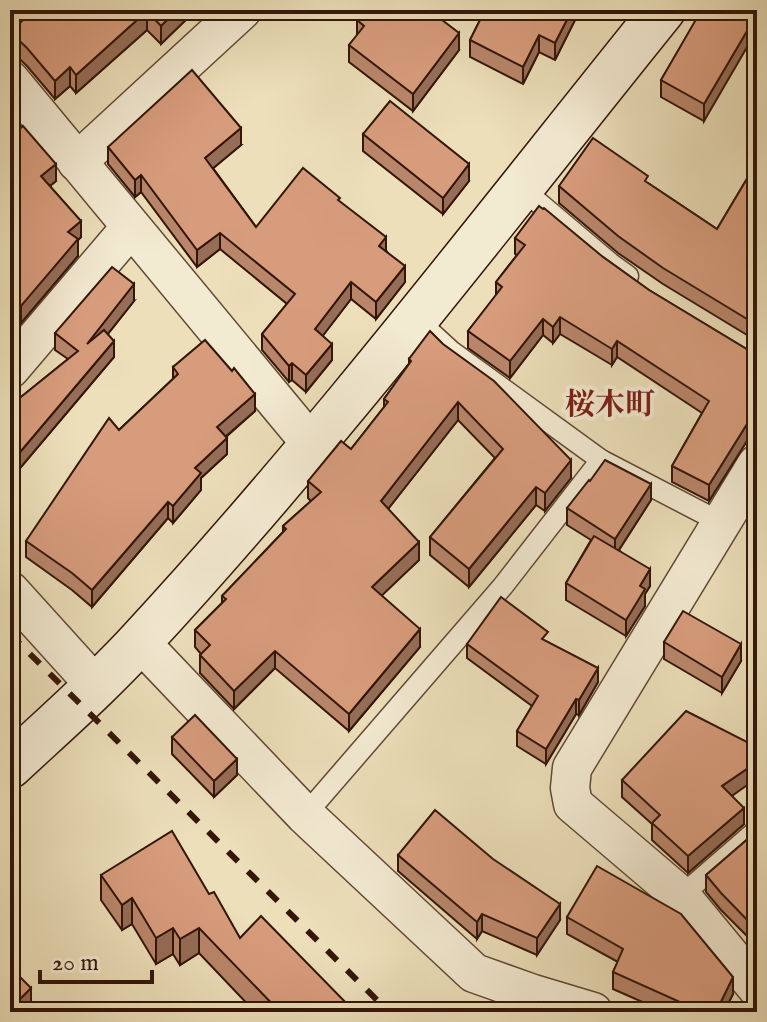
<svg xmlns="http://www.w3.org/2000/svg" width="767" height="1022" font-family="'IM FELL English','Noto Serif JP',serif">
<rect width="100%" height="100%" fill="#ecdfba"/>
<filter id="stains"><feTurbulence type="fractalNoise" baseFrequency=".0025" numOctaves="4"/><feColorMatrix values="0 0 0 0 .2 0 0 0 0 .09 0 0 0 0 .02 0 0 0 .5 -.17"/></filter>
<radialGradient id="worn" r=".72"><stop offset=".6" stop-color="#630" stop-opacity="0"/><stop offset="1" stop-color="#630" stop-opacity=".3"/></radialGradient>
<g fill="none" stroke-linecap="round" stroke-linejoin="round">
<defs>
<g id="lane">
<path d="M 520,187 L 610,263 L 628,276"/>
<path d="M 415,318 L 451,351 L 601,460 L 722,523"/>
<path d="M 305,815 L 503,586 L 601,460"/>
<path d="M 681,896 L 757,830"/>
</g>
<g id="street">
<path d="M 10,80 L 313,446"/>
<path d="M 77,162 L 242,10"/>
<path d="M 10,369 L 131,227"/>
<path d="M 757,464 L 572,768 L 570,788 L 573,804 L 681,896 L 757,988"/>
<path d="M 10,591 L 96,686"/>
<path d="M 140,642 L 305,815 L 474,973 L 533,994 L 593,1012"/>
</g>
<path id="secondary" d="M 10,766 C 54,725 100,685 141,640 C 326,440 492,222 663,10"/>
</defs>
<use href="#lane" stroke="#614835" stroke-width="23"/>
<use href="#street" stroke="#614835" stroke-width="41"/>
<use href="#secondary" stroke="#331609" stroke-width="47"/>
<use href="#lane" stroke="#f3ead2" stroke-width="20"/>
<use href="#street" stroke="#f3ead2" stroke-width="38"/>
<use href="#secondary" stroke="#f3ead2" stroke-width="44"/>
<path stroke="#331609" stroke-width="6" stroke-dasharray="14 14" stroke-linecap="butt" d="M 10,634 L 389,1012"/>
</g>
<g fill="#b9866b" stroke="#331609" stroke-width="2">
<path d="M 18,10 L 196,10 L 161,44 L 147,30 L 76,93 L 70,86 L 55,99 L 27,66 L 10,50 L 10,32 L 25,18 Z"/>
<path d="M 485,10 L 580,10 L 555,60 L 539,52 L 523,84 L 470,57 L 470,40 Z"/>
<path d="M 755,10 L 704,121 L 661,97 L 661,80 L 697,19 L 697,15 Z"/>
<path d="M 357,20 L 459,50 L 413,111 L 349,62 L 349,45 L 357,36 Z"/>
<path d="M 363,134 L 469,181 L 443,214 L 363,151 Z"/>
<path d="M 10,137 L 56,181 L 50,186 L 81,237 L 78,240 L 78,256 L 21,323 L 15,318 L 10,323 Z"/>
<path d="M 241,145 L 213,168 L 256,227 L 340,202 L 386,250 L 405,282 L 376,319 L 351,299 L 322,336 L 332,360 L 306,392 L 292,380 L 289,382 L 262,350 L 262,334 L 287,304 L 220,249 L 197,267 L 141,192 L 135,197 L 108,164 L 108,147 Z"/>
<path d="M 757,162 L 757,341 L 663,284 L 618,253 L 559,203 L 559,186 L 648,183 L 717,229 Z"/>
<path d="M 515,238 L 603,257 L 649,290 L 750,351 L 757,352 L 755,435 L 752,433 L 709,501 L 672,482 L 672,466 L 702,413 L 617,357 L 612,365 L 560,334 L 553,343 L 543,335 L 510,378 L 468,348 L 468,331 L 496,296 L 496,282 L 517,255 L 515,254 Z"/>
<path d="M 134,301 L 108,334 L 114,357 L 10,480 L 10,396 L 16,401 L 68,359 L 55,350 L 55,333 Z"/>
<path d="M 409,359 L 571,478 L 545,511 L 536,505 L 469,587 L 430,555 L 430,537 L 495,458 L 458,420 L 388,509 L 419,560 L 381,595 L 420,647 L 349,731 L 275,668 L 234,709 L 200,673 L 200,655 L 201,654 L 195,647 L 195,630 L 222,603 L 222,596 L 283,532 L 283,526 L 311,501 L 308,498 L 308,481 L 351,449 L 384,407 L 384,399 L 409,364 Z"/>
<path d="M 173,367 L 255,411 L 226,437 L 227,454 L 201,478 L 201,490 L 173,523 L 168,518 L 92,607 L 72,590 L 26,557 L 26,541 L 119,430 L 173,379 Z"/>
<path d="M 651,500 L 619,550 L 650,586 L 645,594 L 645,606 L 626,636 L 566,600 L 566,583 L 591,540 L 567,525 L 567,508 Z"/>
<path d="M 757,595 L 757,634 L 755,632 L 755,599 Z"/>
<path d="M 548,642 L 598,682 L 579,715 L 576,714 L 546,764 L 517,746 L 517,731 L 532,706 L 467,658 L 467,644 Z"/>
<path d="M 664,642 L 741,661 L 722,693 L 664,659 Z"/>
<path d="M 172,737 L 237,775 L 214,797 L 172,754 Z"/>
<path d="M 622,780 L 732,796 L 744,824 L 688,873 L 652,840 L 652,824 L 622,797 Z"/>
<path d="M 757,831 L 757,946 L 721,910 L 706,892 L 706,875 Z"/>
<path d="M 398,855 L 560,920 L 537,955 L 482,931 L 477,939 L 398,871 Z"/>
<path d="M 101,875 L 209,894 L 240,938 L 355,1012 L 255,1012 L 199,953 L 180,965 L 173,954 L 156,964 L 132,924 L 122,930 L 101,900 Z"/>
<path d="M 567,917 L 733,994 L 724,1012 L 665,1012 L 613,989 L 613,972 L 618,962 L 567,934 Z"/>
</g>
<g fill="#966d57" stroke="#331609" stroke-width="2">
<path d="M 177,10 L 196,10 L 161,44 L 161,26 Z"/>
<path d="M 572,10 L 580,10 L 555,60 L 555,43 Z"/>
<path d="M 147,11 L 147,30 L 76,93 L 76,75 Z"/>
<path d="M 757,14 L 757,30 L 704,121 L 704,104 Z"/>
<path d="M 459,33 L 459,50 L 413,111 L 413,94 Z"/>
<path d="M 539,35 L 539,52 L 523,84 L 523,67 Z"/>
<path d="M 70,67 L 70,86 L 55,99 L 55,81 Z"/>
<path d="M 241,128 L 241,145 L 205,175 L 205,158 Z"/>
<path d="M 56,164 L 56,181 L 41,193 L 41,176 Z"/>
<path d="M 469,164 L 469,181 L 443,214 L 443,198 Z"/>
<path d="M 141,175 L 141,192 L 135,197 L 135,180 Z"/>
<path d="M 81,221 L 81,237 L 78,240 L 78,256 L 21,323 L 21,306 L 68,232 Z"/>
<path d="M 220,233 L 220,249 L 197,267 L 197,250 Z"/>
<path d="M 386,237 L 386,254 L 379,246 Z"/>
<path d="M 405,266 L 405,282 L 376,319 L 376,302 Z"/>
<path d="M 351,282 L 351,299 L 315,346 L 315,329 Z"/>
<path d="M 134,284 L 134,301 L 87,360 L 87,344 Z"/>
<path d="M 15,302 L 15,318 L 10,323 L 10,307 Z"/>
<path d="M 560,317 L 560,334 L 553,343 L 553,327 Z"/>
<path d="M 543,319 L 543,335 L 510,378 L 510,361 Z"/>
<path d="M 114,341 L 114,357 L 10,480 L 10,464 Z"/>
<path d="M 617,341 L 617,357 L 612,365 L 612,349 Z"/>
<path d="M 332,344 L 332,360 L 306,392 L 306,375 Z"/>
<path d="M 292,363 L 292,380 L 289,382 L 289,366 Z"/>
<path d="M 255,394 L 255,411 L 217,444 L 217,427 Z"/>
<path d="M 458,402 L 458,420 L 381,518 L 381,501 Z"/>
<path d="M 752,416 L 752,433 L 709,501 L 709,485 Z"/>
<path d="M 757,416 L 757,432 L 755,435 L 755,418 Z"/>
<path d="M 227,438 L 227,454 L 201,478 L 201,490 L 173,523 L 173,506 L 195,468 Z"/>
<path d="M 571,460 L 571,478 L 545,511 L 545,493 Z"/>
<path d="M 651,484 L 651,500 L 615,556 L 615,539 Z"/>
<path d="M 536,487 L 536,505 L 469,587 L 469,569 Z"/>
<path d="M 168,502 L 168,518 L 92,607 L 92,590 Z"/>
<path d="M 419,542 L 419,560 L 372,605 L 372,587 Z"/>
<path d="M 650,569 L 650,586 L 645,594 L 645,606 L 626,636 L 626,620 L 640,586 Z"/>
<path d="M 420,629 L 420,647 L 349,731 L 349,714 Z"/>
<path d="M 741,644 L 741,661 L 722,693 L 722,677 Z"/>
<path d="M 275,651 L 275,668 L 234,709 L 234,691 Z"/>
<path d="M 598,668 L 598,682 L 579,715 L 579,700 Z"/>
<path d="M 576,699 L 576,714 L 546,764 L 546,749 Z"/>
<path d="M 237,759 L 237,775 L 214,797 L 214,781 Z"/>
<path d="M 757,762 L 757,778 L 722,803 L 722,786 Z"/>
<path d="M 744,808 L 744,824 L 688,873 L 688,856 Z"/>
<path d="M 132,898 L 132,924 L 122,930 L 122,905 Z"/>
<path d="M 560,904 L 560,920 L 537,955 L 537,938 Z"/>
<path d="M 482,914 L 482,931 L 477,939 L 477,922 Z"/>
<path d="M 173,928 L 173,954 L 156,964 L 156,938 Z"/>
<path d="M 199,928 L 199,953 L 180,965 L 180,939 Z"/>
<path d="M 733,977 L 733,994 L 724,1012 L 716,1012 Z"/>
<path d="M 31,988 L 31,1011 L 10,1012 L 10,1009 Z"/>
</g>
<g fill="#d79c7c" stroke="#331609" stroke-width="2">
<path d="M 34,10 L 177,10 L 161,26 L 147,11 L 76,75 L 70,67 L 55,81 L 27,48 L 10,32 Z"/>
<path d="M 364,10 L 429,10 L 459,33 L 413,94 L 349,45 L 364,26 L 357,20 Z"/>
<path d="M 485,10 L 572,10 L 555,43 L 539,35 L 523,67 L 470,40 Z"/>
<path d="M 699,10 L 755,10 L 757,11 L 757,14 L 704,104 L 661,80 L 698,16 L 697,15 Z"/>
<path d="M 192,70 L 241,128 L 205,158 L 256,227 L 303,168 L 340,198 L 338,200 L 386,237 L 379,246 L 405,266 L 376,302 L 351,282 L 315,329 L 332,344 L 306,375 L 292,363 L 289,366 L 262,334 L 295,294 L 220,233 L 197,250 L 141,175 L 135,180 L 108,147 Z"/>
<path d="M 390,101 L 469,164 L 443,198 L 363,134 Z"/>
<path d="M 23,126 L 56,164 L 41,176 L 81,221 L 68,232 L 78,239 L 21,306 L 15,302 L 10,307 L 10,137 Z"/>
<path d="M 593,138 L 648,176 L 645,181 L 717,229 L 757,162 L 757,325 L 663,268 L 618,236 L 559,186 Z"/>
<path d="M 539,206 L 543,209 L 544,208 L 603,257 L 649,290 L 750,351 L 757,352 L 757,416 L 755,418 L 752,416 L 709,485 L 672,466 L 709,401 L 617,341 L 612,349 L 560,317 L 553,327 L 543,319 L 510,361 L 468,331 L 502,287 L 496,282 L 525,245 L 515,238 Z"/>
<path d="M 112,267 L 134,284 L 87,344 L 104,330 L 114,341 L 10,464 L 10,396 L 16,401 L 78,351 L 55,333 Z"/>
<path d="M 430,331 L 443,344 L 494,381 L 571,460 L 545,493 L 536,487 L 469,569 L 430,537 L 503,449 L 458,402 L 381,501 L 419,542 L 372,587 L 420,629 L 349,714 L 275,651 L 234,691 L 200,655 L 210,645 L 195,630 L 226,599 L 222,596 L 286,529 L 283,526 L 321,492 L 308,481 L 341,441 L 351,449 L 388,402 L 384,399 L 411,361 L 409,359 Z"/>
<path d="M 205,340 L 232,371 L 234,368 L 255,394 L 217,427 L 227,438 L 195,468 L 201,473 L 173,506 L 168,502 L 92,590 L 72,573 L 26,541 L 109,418 L 119,430 L 178,374 L 173,367 Z"/>
<path d="M 605,460 L 651,484 L 615,539 L 567,508 L 589,480 L 590,481 Z"/>
<path d="M 594,536 L 650,569 L 640,586 L 645,589 L 626,620 L 566,583 Z"/>
<path d="M 501,597 L 548,632 L 542,639 L 598,668 L 579,700 L 576,699 L 546,749 L 517,731 L 538,696 L 467,644 Z"/>
<path d="M 683,611 L 741,644 L 722,677 L 664,642 Z"/>
<path d="M 686,711 L 757,747 L 757,762 L 722,786 L 744,808 L 688,856 L 652,823 L 660,815 L 622,780 Z"/>
<path d="M 195,715 L 237,759 L 214,781 L 172,737 Z"/>
<path d="M 435,810 L 493,859 L 560,904 L 537,938 L 482,914 L 477,922 L 398,855 Z"/>
<path d="M 172,831 L 209,894 L 214,892 L 240,938 L 261,916 L 355,1012 L 280,1012 L 199,928 L 180,939 L 173,928 L 156,938 L 132,898 L 122,905 L 101,875 Z"/>
<path d="M 757,831 L 757,930 L 721,893 L 706,875 Z"/>
<path d="M 597,866 L 681,914 L 733,977 L 716,1012 L 702,1012 L 613,972 L 623,949 L 567,917 Z"/>
<path d="M 10,967 L 31,988 L 10,1009 Z"/>
<path d="M 539,1002 L 572,1012 L 530,1012 Z"/>
</g>
<g text-anchor="middle" dominant-baseline="central" stroke-width="8" stroke-linejoin="round" paint-order="stroke">
<g font-size="30" font-weight="bold" fill="#7a1f14" stroke="#f3ead2">
<text x="610" y="406">桜木町</text>
</g>
</g>
<rect width="767" height="1022" fill="none" stroke="#ecdfba" stroke-width="40"/>
<rect x="12" y="12" width="743" height="998" fill="none" stroke="#331609" stroke-width="4"/>
<rect x="20" y="20" width="727" height="982" fill="none" stroke="#331609" stroke-width="2"/>
<path d="M40 970v12h112v-12" fill="none" stroke="#331609" stroke-width="4"/>
<text x="52" y="970" font-size="24" fill="#331609" stroke="#f3ead2" stroke-width="6" paint-order="stroke">20 m</text>
<rect width="100%" height="100%" filter="url(#stains)"/>
<rect width="100%" height="100%" fill="url(#worn)"/>
</svg>
